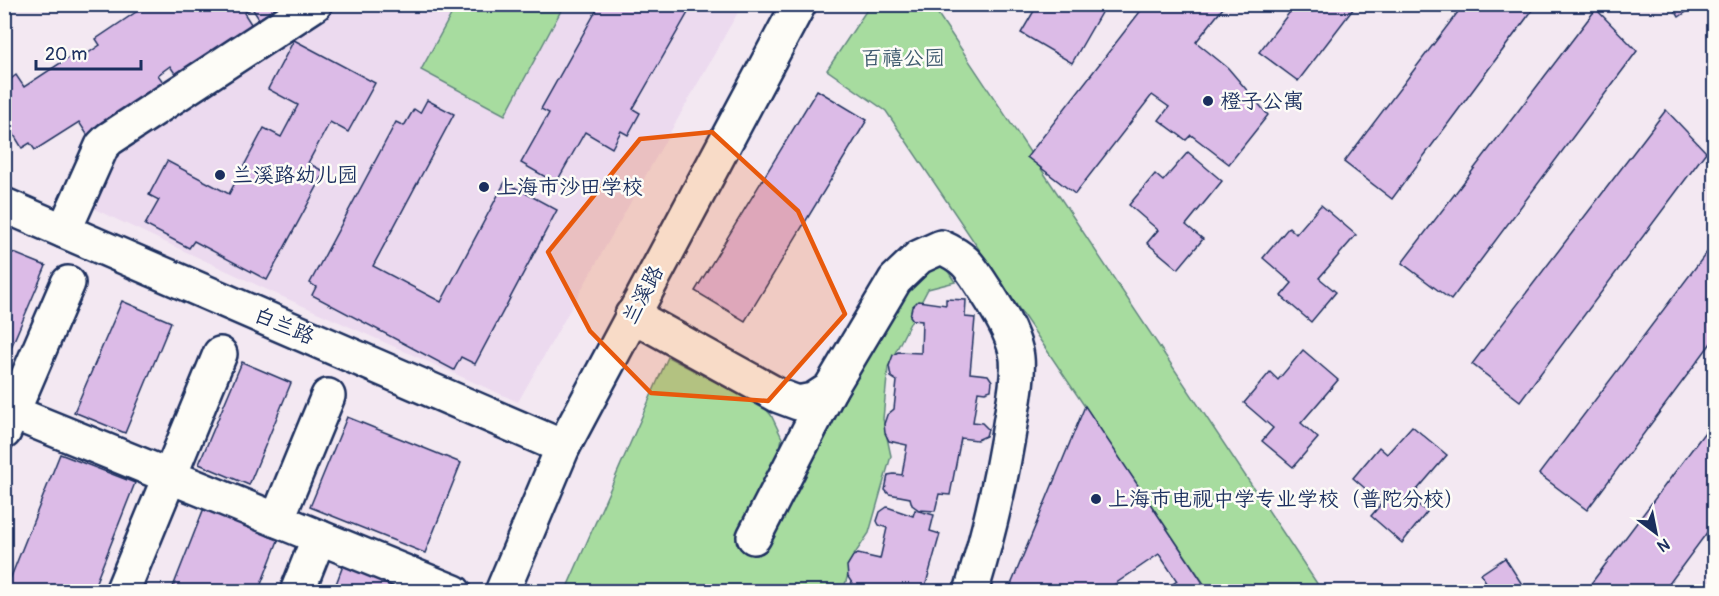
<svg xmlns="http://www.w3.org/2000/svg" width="1719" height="596" font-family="Pangolin,'LXGW WenKai TC',sans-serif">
<rect width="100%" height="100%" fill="#f3e8f2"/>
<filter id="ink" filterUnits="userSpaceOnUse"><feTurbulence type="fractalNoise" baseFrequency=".0167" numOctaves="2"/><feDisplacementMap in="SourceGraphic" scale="12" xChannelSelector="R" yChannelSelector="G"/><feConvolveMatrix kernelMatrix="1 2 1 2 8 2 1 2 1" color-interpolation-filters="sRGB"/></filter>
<g filter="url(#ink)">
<path fill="#ecdaef" d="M 329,5 L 742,5 L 518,402 L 274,293 L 90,207 L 118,143 Z"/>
<g fill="#a7dc9f" stroke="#61867e" stroke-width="1.5">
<path d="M 457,4 L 564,5 L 505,115 L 421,70 Z"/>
<path d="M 870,5 L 932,5 L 1322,591 L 1209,591 L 886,111 L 827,70 Z"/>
<path d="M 942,262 L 955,282 L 928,289 L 907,329 L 888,367 L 883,419 L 891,456 L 869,533 L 854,555 L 843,591 L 565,592 L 668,357 L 765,408 L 771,415 L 782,438 L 781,443 L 805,464 L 917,274 Z"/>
</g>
<g fill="#dcbbe7" stroke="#1b2f5e" stroke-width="1.5">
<path d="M 148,4 L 281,4 L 259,19 L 252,8 L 244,13 L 253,27 L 178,78 L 170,66 L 158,75 L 166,86 L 90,139 L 79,122 L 35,150 L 30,143 L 22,148 L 8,125 L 4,128 L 4,79 L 7,82 L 16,75 L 24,87 L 71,56 L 75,62 L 100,45 L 96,39 Z"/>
<path d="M 600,4 L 693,4 L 633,109 L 640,113 L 628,135 L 621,131 L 612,148 L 585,132 L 556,183 L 521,163 L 549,113 L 541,109 Z"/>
<path d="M 1038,4 L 1106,4 L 1072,63 L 1021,33 Z"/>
<path d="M 1146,4 L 1218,4 L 1223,8 L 1196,42 L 1228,68 L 1268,115 L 1229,164 L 1191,135 L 1186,140 L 1159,120 L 1169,107 L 1152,95 L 1075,194 L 1027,157 Z"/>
<path d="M 1296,4 L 1357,4 L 1298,81 L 1259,52 Z"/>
<path d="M 1464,4 L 1537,4 L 1392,199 L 1344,162 Z"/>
<path d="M 1671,4 L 1698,4 L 1679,17 Z"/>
<path d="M 1596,9 L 1637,51 L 1451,300 L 1402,263 Z"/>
<path d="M 294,40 L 375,83 L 348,132 L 330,122 L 308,163 L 325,172 L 267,280 L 194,241 L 189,248 L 145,225 L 159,200 L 149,195 L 167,161 L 229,194 L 264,128 L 281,137 L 298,105 L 268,89 Z"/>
<path d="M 817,90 L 867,120 L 745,321 L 695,291 Z"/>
<path d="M 427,100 L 454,114 L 373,266 L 441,302 L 505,182 L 557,210 L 475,364 L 461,357 L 454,370 L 312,295 L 316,287 L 310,283 L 396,122 L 404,126 L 414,109 L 420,113 Z"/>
<path d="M 1666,110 L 1706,152 L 1520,401 L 1472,364 Z"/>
<path d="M 1188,152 L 1222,181 L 1186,225 L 1203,239 L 1178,269 L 1147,243 L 1158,230 L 1129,205 L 1155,174 L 1163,181 Z"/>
<path d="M 1321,205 L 1356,235 L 1319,278 L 1336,292 L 1311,322 L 1281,296 L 1292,283 L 1263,258 L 1289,227 L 1296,234 Z"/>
<path d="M 1714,243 L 1714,339 L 1587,510 L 1539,474 Z"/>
<path d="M 4,249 L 46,266 L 4,364 Z"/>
<path d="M 946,299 L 966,300 L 965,317 L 975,318 L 970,373 L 988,375 L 992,381 L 991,390 L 985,392 L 978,391 L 973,422 L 982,423 L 988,429 L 986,436 L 977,440 L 961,438 L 950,495 L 939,494 L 935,511 L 919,510 L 912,505 L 910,498 L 889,494 L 885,490 L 888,475 L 894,474 L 902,475 L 907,445 L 889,441 L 885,433 L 884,424 L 887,415 L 894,409 L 897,381 L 891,377 L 889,366 L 893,355 L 898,352 L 921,353 L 922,321 L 913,320 L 910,316 L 912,307 L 918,301 L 946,305 Z"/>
<path d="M 122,301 L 171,322 L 125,433 L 74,412 Z"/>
<path d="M 1303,350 L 1338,380 L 1301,423 L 1318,438 L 1293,467 L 1262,441 L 1273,428 L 1244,403 L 1270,372 L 1278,380 Z"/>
<path d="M 242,362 L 291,383 L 249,485 L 199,464 Z"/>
<path d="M 1085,406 L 1209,592 L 1161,592 L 1177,581 L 1159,554 L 1103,592 L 1008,592 Z"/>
<path d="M 347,417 L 461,463 L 425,553 L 310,507 Z"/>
<path d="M 1714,420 L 1714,523 L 1663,592 L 1598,592 L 1590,585 Z"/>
<path d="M 1412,426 L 1447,455 L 1410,498 L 1427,512 L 1402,543 L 1371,516 L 1382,503 L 1353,478 L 1379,447 L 1387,454 Z"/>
<path d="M 60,454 L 135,483 L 92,592 L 5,592 Z"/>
<path d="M 887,507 L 913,516 L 915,510 L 934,515 L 930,531 L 940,534 L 925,587 L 940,592 L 850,592 L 852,583 L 848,577 L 847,566 L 853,556 L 858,554 L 880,559 L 887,528 L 879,525 L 877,521 L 880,512 Z"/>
<path d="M 204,508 L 279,538 L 258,592 L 171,592 Z"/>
<path d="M 1505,558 L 1527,592 L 1471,592 L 1486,582 L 1481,574 Z"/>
<path d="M 344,563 L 417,592 L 333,592 Z"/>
</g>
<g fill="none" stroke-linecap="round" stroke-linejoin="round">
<defs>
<g id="minor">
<path d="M 4,205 L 563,447"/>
<path d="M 64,231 L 102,146 L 109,139 L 315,4"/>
<path d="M 632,315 L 779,396 L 798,403 L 813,400 L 830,389 L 895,280 L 919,257 L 941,247 C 968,259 970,267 986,291 C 998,310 1011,330 1016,352 C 1020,368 1015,396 1012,412 C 1003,473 989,533 971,592"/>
<path d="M 4,409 L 454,592"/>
<path d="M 4,432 L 68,283"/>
<path d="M 277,520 L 328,396"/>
<path d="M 754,537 L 830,389"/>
<path d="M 122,592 L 220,354"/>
<path d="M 297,592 L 319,537"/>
<path d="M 502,592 L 563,447 L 799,4"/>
</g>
</defs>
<use href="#minor" stroke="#1b2f5e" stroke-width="38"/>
<use href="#minor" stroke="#fdfcf7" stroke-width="33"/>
</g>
</g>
<path fill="#e8590c" fill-opacity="0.2" stroke="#e8590c" stroke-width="4.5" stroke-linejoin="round" d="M 712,132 L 798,211 L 845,314 L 768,401 L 651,393 L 590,331 L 548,252 L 640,139 Z"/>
<g fill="#1b2f5e" stroke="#fdfcf7" stroke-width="2">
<circle cx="1208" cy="101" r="6"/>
<circle cx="220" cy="175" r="6"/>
<circle cx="484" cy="187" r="6"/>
<circle cx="1096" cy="499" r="6"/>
</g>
<g text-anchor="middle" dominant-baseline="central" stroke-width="5" stroke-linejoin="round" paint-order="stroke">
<g font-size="21" fill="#3e5a6e" stroke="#fdfcf7">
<text x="903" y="58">百禧公园</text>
</g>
<g font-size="21" fill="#1b2f5e" stroke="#fdfcf7" text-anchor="start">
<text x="1220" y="101">橙子公寓</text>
<text x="232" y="175">兰溪路幼儿园</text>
<text x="496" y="187">上海市沙田学校</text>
<text x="1108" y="499">上海市电视中学专业学校（普陀分校）</text>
</g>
<g font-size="21" fill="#1b2f5e" stroke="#fdfcf7">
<text transform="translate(643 295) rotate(-62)">兰溪路</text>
<text transform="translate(284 326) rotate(23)">白兰路</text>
</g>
</g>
<rect width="1719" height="596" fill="none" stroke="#fdfcf7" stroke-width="24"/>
<rect x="12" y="12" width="1695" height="572" fill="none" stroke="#1b2f5e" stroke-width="2" filter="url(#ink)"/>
<g transform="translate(1656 533) rotate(148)" stroke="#fdfcf7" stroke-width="4.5" paint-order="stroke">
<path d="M0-4.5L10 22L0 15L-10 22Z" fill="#1b2f5e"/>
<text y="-9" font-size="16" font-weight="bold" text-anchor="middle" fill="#1b2f5e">N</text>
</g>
<path d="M36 60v9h105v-9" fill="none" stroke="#1b2f5e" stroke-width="3"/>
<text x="45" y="60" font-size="18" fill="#1b2f5e" stroke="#fdfcf7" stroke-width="4.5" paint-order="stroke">20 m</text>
</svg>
